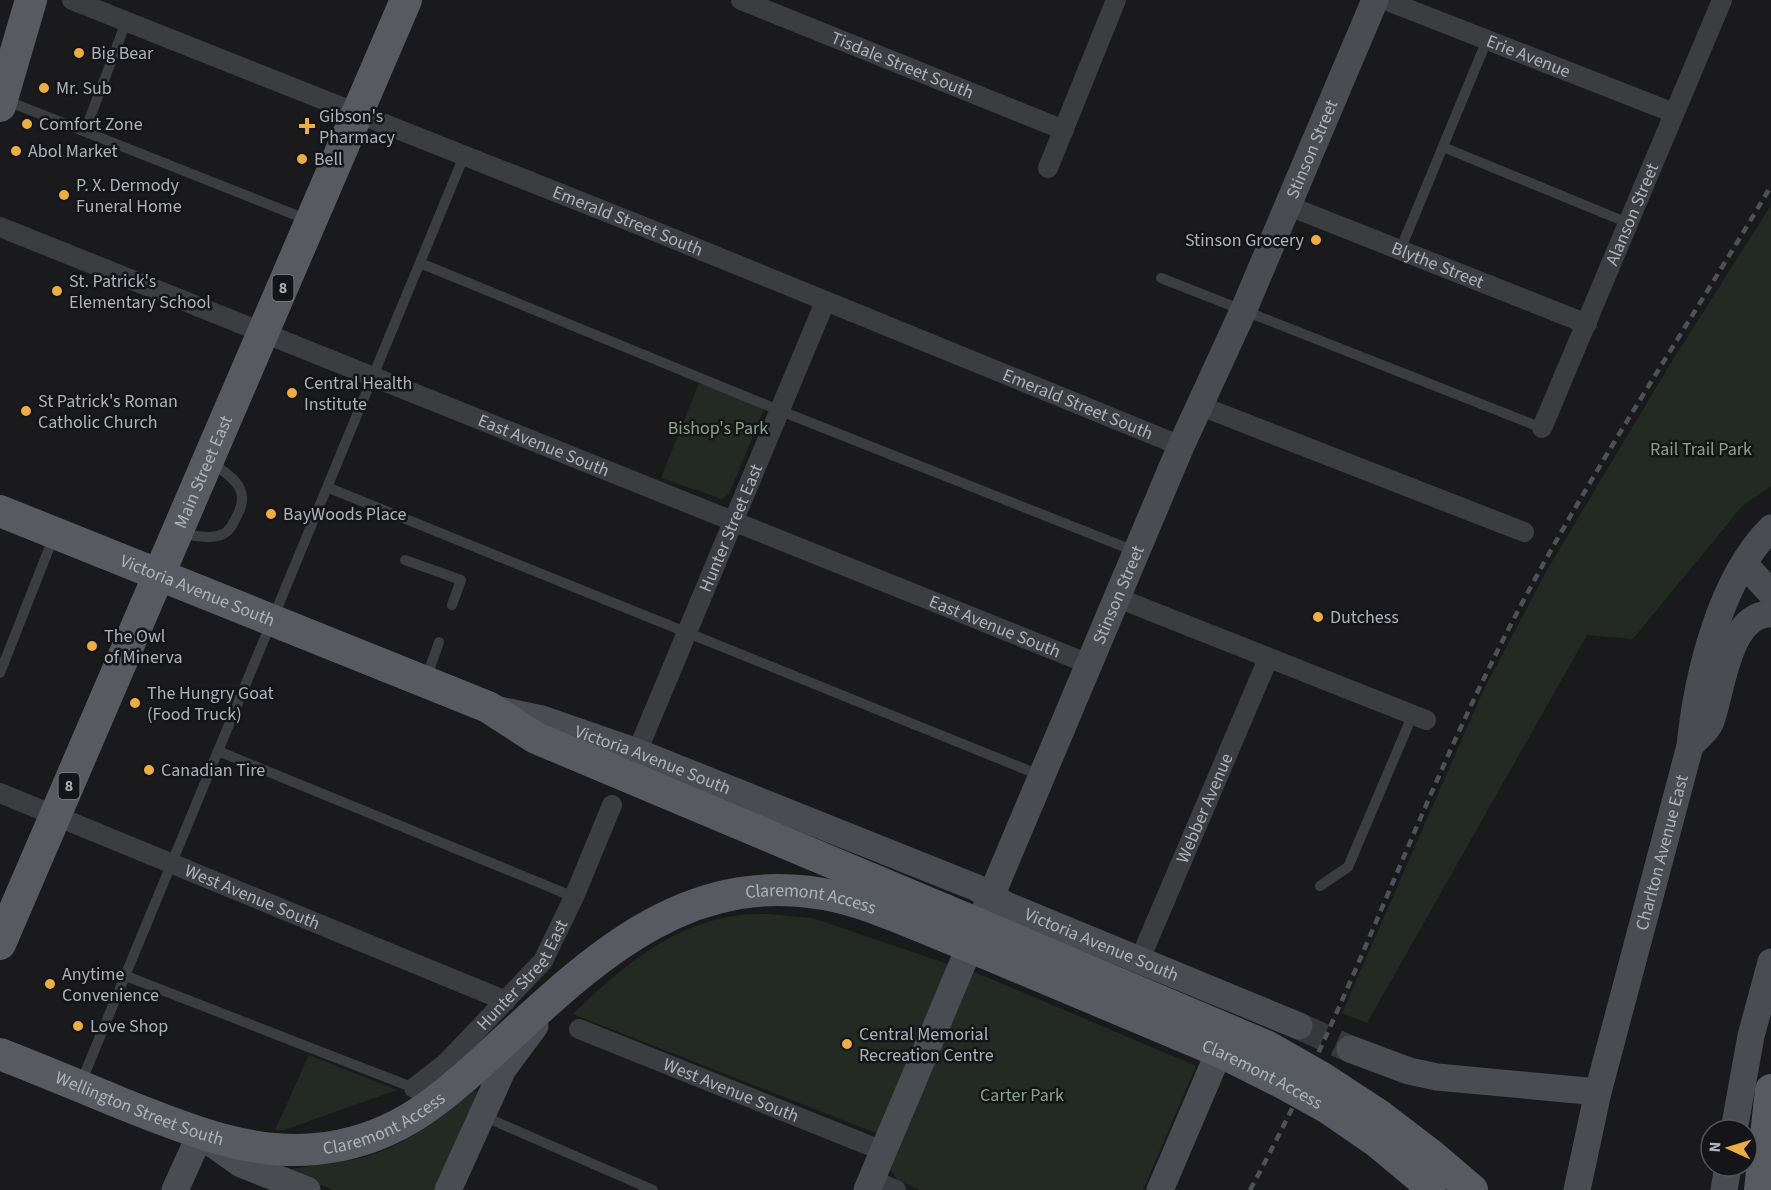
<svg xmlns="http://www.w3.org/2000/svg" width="1771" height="1190" font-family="'Source Sans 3',sans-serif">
<rect width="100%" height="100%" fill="#1a1a1c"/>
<g fill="#222a23">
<path d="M 1771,205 L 1771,486 L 1743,505 L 1633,639 L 1587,635 L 1367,1023 L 1342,1013 L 1483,691 L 1547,570 L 1669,366 Z"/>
<path d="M 699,383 L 765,407 L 729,494 L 722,499 L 661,478 Z"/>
<path d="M 770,914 L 812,918 L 948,964 L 878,1134 L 573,1014 C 617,971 669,926 733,916 C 745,914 758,914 770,914 Z"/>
<path d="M 970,970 L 1196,1066 L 1143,1190 L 921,1190 L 899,1181 L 890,1170 Z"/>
<path d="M 309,1055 L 397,1090 L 284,1130 L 275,1130 Z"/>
<path d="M 473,1091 L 477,1091 L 479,1096 L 466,1117 L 437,1190 L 333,1190 L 291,1173 L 291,1169 C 316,1165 342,1163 365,1157 C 406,1145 441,1118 473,1091 Z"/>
</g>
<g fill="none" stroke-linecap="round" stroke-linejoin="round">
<path stroke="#37383c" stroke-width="27" stroke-dasharray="27 14" stroke-linecap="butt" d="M 1299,1026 L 1350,1049"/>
<g stroke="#3b3d41" stroke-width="10">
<path d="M 5,100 L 308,220"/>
<path d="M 85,131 L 126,22"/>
<path d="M 1443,147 L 1628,223"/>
<path d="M 1401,248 L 1487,40"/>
<path d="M 420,263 L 781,411 L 1137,552"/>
<path d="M 1161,278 L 1542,428"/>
<path d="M 329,488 L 1042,776"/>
<path d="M 181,534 C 193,535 211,540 223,534 C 230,531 234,522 237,516 C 252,488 231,476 210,462"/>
<path d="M 405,560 L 461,580 L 452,605"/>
<path d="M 0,673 L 54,536"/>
<path d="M 426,679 L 439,642"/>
<path d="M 218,751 L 574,897"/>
<path d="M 1320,886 L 1348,867 L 1413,714"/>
<path d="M 126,976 L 414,1088"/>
<path d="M 80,1085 L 464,156"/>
<path d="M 483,1116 L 653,1190"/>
</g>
<g stroke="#3b3d41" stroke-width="20">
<path id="s1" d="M 72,0 L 642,226 L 1181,446"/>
<path id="s2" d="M 741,0 L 1064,130"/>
<path id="s3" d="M 1385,0 L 1674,113"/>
<path d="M 1048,168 L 1116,0"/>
<path id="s4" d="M 1289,206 L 1587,324"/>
<path id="s5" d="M 0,227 L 1089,664"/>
<path d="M 1201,406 L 1524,532"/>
<path id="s6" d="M 1542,428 L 1722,0"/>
<path d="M 1118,598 L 1426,720"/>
<path id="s7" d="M 637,752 L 825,302"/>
<path id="s8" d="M 0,793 L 506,1001"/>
<path id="s9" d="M 1140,959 L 1268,659"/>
<path id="s10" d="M 579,1029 L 883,1151"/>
<path id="s11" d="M 414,1088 L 446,1063 L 543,961 L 574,897 L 612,805"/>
<path d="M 872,1180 L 896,1190"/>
</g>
<g stroke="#494c51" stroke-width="27">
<path d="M 1745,565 L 1771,593"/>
<path id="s12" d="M 495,709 L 542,719 L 637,752 L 977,888 L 1006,905 L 1299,1026"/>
<path d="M 1690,746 C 1696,739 1708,730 1711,721 C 1722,691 1728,613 1771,614"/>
<path d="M 1350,1049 L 1409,1071 L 1437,1077 L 1598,1092"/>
<path d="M 1734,1130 L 1751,1036 L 1771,962"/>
<path d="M 175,1190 L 200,1135 L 241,1164 L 307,1190"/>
<path d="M 448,1190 L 503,1069 L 535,1026"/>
<path id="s13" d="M 867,1190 L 1181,446 L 1244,309 L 1375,0"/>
<path d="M 1160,1190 L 1228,1031"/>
<path id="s14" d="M 1577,1190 L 1598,1092 L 1690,746 C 1697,676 1720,579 1771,528"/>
<path d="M 1724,1190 L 1728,1166"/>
</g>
<g stroke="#575a60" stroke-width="32">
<path d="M 0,106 L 31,0"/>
<path id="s15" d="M 0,511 L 488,707 L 536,738 L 945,910"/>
<path id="s16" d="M 0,944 L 406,0"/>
<path id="s17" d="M 0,1054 C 41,1070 82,1087 123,1104 C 184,1128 249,1156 316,1149 C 389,1142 434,1106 485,1059 C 587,965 686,862 838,897 C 875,906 912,923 947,937"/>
<path d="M 1431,1155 L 1472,1190"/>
<path d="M 1760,1190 L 1771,1090"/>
</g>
<path stroke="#4e5156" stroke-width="4.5" stroke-dasharray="8 6" stroke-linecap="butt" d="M 1250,1190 C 1343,1020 1406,836 1492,662 C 1573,497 1677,345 1771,186"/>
<g stroke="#575a60" stroke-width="32">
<path d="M 945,910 L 1266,1046 L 1322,1078 L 1380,1116 L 1431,1155"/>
<path id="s18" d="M 947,937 L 1223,1053 L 1281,1082 L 1328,1108 L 1376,1141 L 1430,1186"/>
</g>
</g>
<g fill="#ecad43" stroke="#151518" stroke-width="2">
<circle cx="79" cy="53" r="6"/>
<circle cx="44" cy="88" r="6"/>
<circle cx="27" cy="124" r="6"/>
<path d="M304 117h6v6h6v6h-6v6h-6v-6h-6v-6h6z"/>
<circle cx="16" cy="151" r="6"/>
<circle cx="302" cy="159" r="6"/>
<circle cx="64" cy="195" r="6"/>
<circle cx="1316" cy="240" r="6"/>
<circle cx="57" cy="291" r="6"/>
<circle cx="292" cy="393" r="6"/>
<circle cx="26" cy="411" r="6"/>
<circle cx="271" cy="514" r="6"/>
<circle cx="1318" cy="617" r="6"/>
<circle cx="92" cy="646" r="6"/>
<circle cx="135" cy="703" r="6"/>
<circle cx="149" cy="770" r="6"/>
<circle cx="50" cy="984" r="6"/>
<circle cx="78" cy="1026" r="6"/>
<circle cx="847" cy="1044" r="6"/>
</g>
<g text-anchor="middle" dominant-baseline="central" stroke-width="5" stroke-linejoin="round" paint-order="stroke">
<g fill="#151518" stroke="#7f838a" stroke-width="1.5">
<rect x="272.5" y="275" width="21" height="26" rx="4.5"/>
<rect x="58.5" y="773" width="21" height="26" rx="4.5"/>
</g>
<g font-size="16" font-weight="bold" fill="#adb2bb">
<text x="283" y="288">8</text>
<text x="69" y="786">8</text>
</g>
<g font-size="18" fill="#adb2bb" stroke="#151518" text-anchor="start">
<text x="91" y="53">Big Bear</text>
<text x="56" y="88">Mr. Sub</text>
<text x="319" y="116">Gibson's<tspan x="319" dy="21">Pharmacy</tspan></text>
<text x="39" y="124">Comfort Zone</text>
<text x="28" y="151">Abol Market</text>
<text x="314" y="159">Bell</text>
<text x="76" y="185">P. X. Dermody<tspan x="76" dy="21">Funeral Home</tspan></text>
<text x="1304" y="240" text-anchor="end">Stinson Grocery</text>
<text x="69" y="281">St. Patrick's<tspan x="69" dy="21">Elementary School</tspan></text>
<text x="304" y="383">Central Health<tspan x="304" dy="21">Institute</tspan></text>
<text x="38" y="401">St Patrick's Roman<tspan x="38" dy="21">Catholic Church</tspan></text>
<text x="283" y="514">BayWoods Place</text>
<text x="1330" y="617">Dutchess</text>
<text x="104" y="636">The Owl<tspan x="104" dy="21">of Minerva</tspan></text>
<text x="147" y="693">The Hungry Goat<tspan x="147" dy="21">(Food Truck)</tspan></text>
<text x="161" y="770">Canadian Tire</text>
<text x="62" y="974">Anytime<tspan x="62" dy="21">Convenience</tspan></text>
<text x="90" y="1026">Love Shop</text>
<text x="859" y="1034">Central Memorial<tspan x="859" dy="21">Recreation Centre</tspan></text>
</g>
<g font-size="18" fill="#adb2bb" stroke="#151518">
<text stroke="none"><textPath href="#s3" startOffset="154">Erie Avenue</textPath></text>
<text stroke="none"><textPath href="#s2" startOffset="174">Tisdale Street South</textPath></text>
<text stroke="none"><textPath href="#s13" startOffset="1132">Stinson Street</textPath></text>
<text stroke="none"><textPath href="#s6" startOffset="232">Alanson Street</textPath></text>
<text stroke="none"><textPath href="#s1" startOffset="598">Emerald Street South</textPath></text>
<text stroke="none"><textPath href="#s4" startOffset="160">Blythe Street</textPath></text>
<text stroke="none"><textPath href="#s1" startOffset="1084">Emerald Street South</textPath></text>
<text stroke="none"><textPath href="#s5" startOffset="586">East Avenue South</textPath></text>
<text stroke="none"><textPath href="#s16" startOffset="514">Main Street East</textPath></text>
<text stroke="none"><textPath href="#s7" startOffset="243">Hunter Street East</textPath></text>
<text stroke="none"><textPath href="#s15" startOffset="213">Victoria Avenue South</textPath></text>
<text stroke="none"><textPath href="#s13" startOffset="646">Stinson Street</textPath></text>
<text stroke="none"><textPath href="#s5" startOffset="1072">East Avenue South</textPath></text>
<text stroke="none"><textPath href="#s12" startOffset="166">Victoria Avenue South</textPath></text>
<text stroke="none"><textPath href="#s9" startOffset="164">Webber Avenue</textPath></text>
<text stroke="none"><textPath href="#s14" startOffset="348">Charlton Avenue East</textPath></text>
<text stroke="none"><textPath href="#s8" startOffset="273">West Avenue South</textPath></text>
<text stroke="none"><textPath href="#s17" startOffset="909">Claremont Access</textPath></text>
<text stroke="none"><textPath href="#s12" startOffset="652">Victoria Avenue South</textPath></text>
<text stroke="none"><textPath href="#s11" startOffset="158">Hunter Street East</textPath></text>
<text stroke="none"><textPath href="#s18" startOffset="344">Claremont Access</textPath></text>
<text stroke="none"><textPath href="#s10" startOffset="164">West Avenue South</textPath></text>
<text stroke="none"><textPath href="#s17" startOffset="150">Wellington Street South</textPath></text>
<text stroke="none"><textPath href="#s17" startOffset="406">Claremont Access</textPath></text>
</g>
<g font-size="18" fill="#85a586" stroke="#151518">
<text x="718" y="428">Bishop's Park</text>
<text x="1701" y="449">Rail Trail Park</text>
<text x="1022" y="1095">Carter Park</text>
</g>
</g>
<g transform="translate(1729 1148) rotate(274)"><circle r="28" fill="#151518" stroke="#525459" stroke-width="1.5"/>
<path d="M0-4.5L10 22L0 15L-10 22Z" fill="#ecad43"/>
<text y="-9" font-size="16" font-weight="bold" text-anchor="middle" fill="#adb2bb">N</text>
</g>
</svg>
